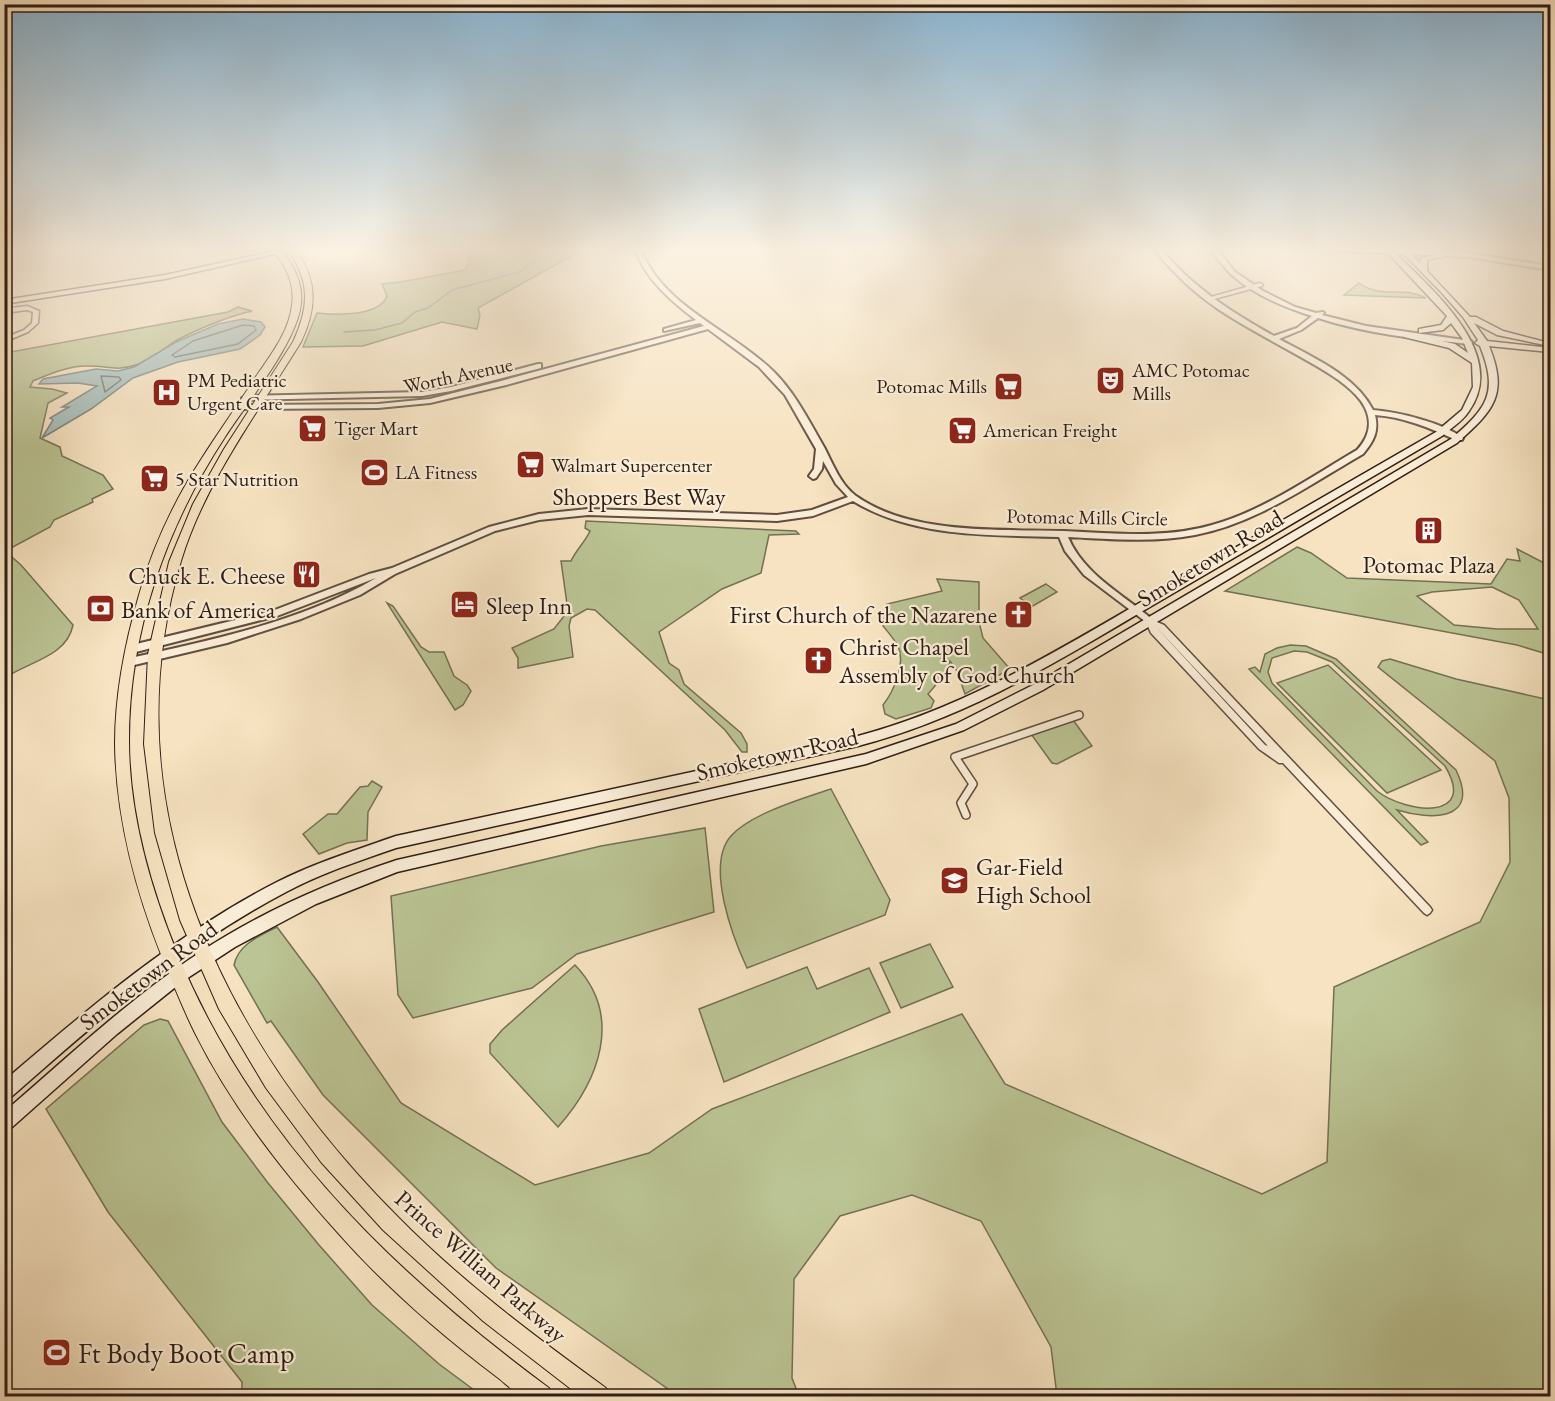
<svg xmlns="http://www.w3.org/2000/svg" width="1555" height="1401" font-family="'EB Garamond',serif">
<rect width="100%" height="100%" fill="#f7e3c1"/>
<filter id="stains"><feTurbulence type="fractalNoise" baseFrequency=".00333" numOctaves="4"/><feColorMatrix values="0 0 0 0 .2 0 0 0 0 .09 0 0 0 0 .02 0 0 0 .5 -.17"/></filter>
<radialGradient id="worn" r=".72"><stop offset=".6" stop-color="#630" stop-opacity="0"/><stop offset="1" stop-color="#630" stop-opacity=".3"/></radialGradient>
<g fill="#bbc494" stroke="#757055" stroke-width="1.5" fill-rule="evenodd">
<path d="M 473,249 L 584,249 L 478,308 L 480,315 L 477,329 L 442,322 L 363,346 L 303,347 L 317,313 C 335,315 379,317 387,296 L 382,284 L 401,282 L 465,270 L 469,262 L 466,251 Z"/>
<path d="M 1359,283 C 1380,299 1405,286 1426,298 L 1344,295 Z"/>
<path d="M 238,307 L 252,311 C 226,317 203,327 179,339 C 165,347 151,360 136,365 C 114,372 106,365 86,366 C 68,366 50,374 33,381 L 30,387 L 52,389 L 67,393 L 48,403 L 40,438 L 60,447 L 62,456 L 103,475 L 113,489 L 92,499 L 93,502 L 54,520 L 50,527 L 13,547 L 5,544 L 5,353 L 228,312 Z"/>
<path d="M 586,521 L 796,531 L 799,534 L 769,535 L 761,573 L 722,589 L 659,632 L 669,663 L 679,670 L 684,684 L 741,733 L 747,744 L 747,752 L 742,752 L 725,730 L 595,610 L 587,609 L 571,618 L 569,626 L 573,657 L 518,668 L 518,658 L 512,648 L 554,629 L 568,611 L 561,561 L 571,561 C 576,550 585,542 590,531 L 585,528 Z"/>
<path d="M 1297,547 L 1311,553 L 1347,578 L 1491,584 L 1507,559 L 1520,561 L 1517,549 L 1550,566 L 1550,655 L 1517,645 L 1225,591 ZM 1492,587 L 1519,600 L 1538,629 L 1497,629 L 1454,625 L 1417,596 L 1432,592 Z"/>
<path d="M 5,551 L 21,565 L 73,625 C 67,657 27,662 5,678 Z"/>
<path d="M 937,579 L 979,582 L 979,622 L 983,638 L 1010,669 L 965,694 L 957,671 L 950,661 L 947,672 L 928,694 L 934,701 L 931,708 L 896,719 L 885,714 L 883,705 C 894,691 906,663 898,646 C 894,639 888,632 883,626 L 887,604 L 942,591 Z"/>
<path d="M 1046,584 L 1057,592 L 1031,607 L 1020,598 Z"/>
<path d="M 387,603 L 393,606 L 421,647 L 429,652 L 444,652 L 454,676 L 467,685 L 471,691 L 463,705 L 455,710 Z"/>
<path d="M 1290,645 L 1306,646 L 1336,659 L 1456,770 C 1481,822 1430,820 1397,810 L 1428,842 L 1421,845 L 1249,669 L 1255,667 L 1260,672 L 1265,654 L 1277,648 ZM 1294,651 L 1307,652 L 1332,662 L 1445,766 C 1478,821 1407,814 1377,791 L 1272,683 L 1268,672 L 1272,658 Z"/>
<path d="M 1390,659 L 1456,679 L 1550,700 L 1550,1396 L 1057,1396 L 1051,1347 L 981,1221 L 912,1195 L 840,1216 L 794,1279 L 792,1378 L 799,1396 L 678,1396 L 496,1268 L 323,1095 L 271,1021 L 267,1023 L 234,965 C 238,944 260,936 277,927 L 318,982 L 401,1103 L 535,1185 L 649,1153 L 712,1109 L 962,1014 L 1005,1084 L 1262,1194 L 1327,1162 L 1334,987 L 1480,922 L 1510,862 L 1509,798 L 1495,761 L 1378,667 L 1382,661 Z"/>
<path d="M 1328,665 L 1441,770 L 1387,793 L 1277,683 Z"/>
<path d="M 1073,720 L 1092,746 L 1057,764 L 1052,763 L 1031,734 Z"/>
<path d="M 372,781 L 382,787 L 368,812 L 367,840 L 347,843 L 319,854 L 303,834 L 328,814 L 337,814 L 360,787 L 368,786 Z"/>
<path d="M 831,789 L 890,900 L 885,915 L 747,968 C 733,938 705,865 731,836 C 750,814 804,798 831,789 Z"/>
<path d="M 705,828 L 714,912 L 577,954 L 532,988 L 413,1018 L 398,995 L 391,896 L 601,846 Z"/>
<path d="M 930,944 L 953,987 L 901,1008 L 880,963 Z"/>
<path d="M 575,965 C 624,1016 599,1081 558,1127 L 490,1053 L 490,1044 L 502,1030 Z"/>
<path d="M 807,967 L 817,989 L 869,968 L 890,1012 L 724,1082 L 699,1009 Z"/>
<path d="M 160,1019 L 168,1021 L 222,1122 L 268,1183 L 319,1245 L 372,1305 L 439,1364 L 482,1396 L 242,1396 L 242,1382 L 108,1212 L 46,1109 L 144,1025 Z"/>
</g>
<path fill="#a0bcbc" stroke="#737c7a" stroke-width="1.5" d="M 243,319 L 261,322 L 265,327 L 260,335 L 240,349 L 178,362 L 133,378 L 91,409 L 42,438 L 53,420 L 50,418 L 69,407 L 62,407 L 97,386 L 78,383 L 39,384 L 43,379 L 96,369 L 118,371 L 134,367 L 176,342 L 218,324 Z"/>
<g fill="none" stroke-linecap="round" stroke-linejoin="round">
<g stroke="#686c69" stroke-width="1.5">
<path d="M 243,325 L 254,326 L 256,330 L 238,344 L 175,357 L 172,355 L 193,341 Z"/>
<path d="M 101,376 L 119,377 L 121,380 L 105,392 Z"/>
</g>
<path stroke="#737c7a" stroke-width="1.5" d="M 344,332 L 375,330 L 402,323 L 415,312 L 428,308 L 452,290 L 519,272 L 543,255 L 536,249"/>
<defs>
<path id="pedestrian" d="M 966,815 L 961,803 L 973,784 L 955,757 L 1079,715"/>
<g id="minor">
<path d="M 1260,283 L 1263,285 L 1262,286 L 1207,301 L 1204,299 Z"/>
<path d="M 27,306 L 39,311 L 38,323 L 28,332 L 4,342 L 4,338 L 24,330 L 32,323 L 33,312 L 27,310 L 4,313 L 4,309 Z"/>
<path d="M 1150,619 L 1164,625 L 1430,907 L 1432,910 L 1430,913 L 1427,915 L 1424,913 L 1283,763 L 1279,763 L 1259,749 L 1151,633 L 1146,622 ZM 1157,628 L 1158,629 L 1268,746 L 1265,745 Z"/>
</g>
<g id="tertiary">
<path d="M 635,249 L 641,249 C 661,306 733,331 774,372 C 795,393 809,421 824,447 C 833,464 840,484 856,496 C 911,535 999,529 1064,531 C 1113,533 1164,539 1212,525 C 1265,510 1311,477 1357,450 C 1371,435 1373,418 1361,401 C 1349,385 1330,374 1313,364 C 1282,346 1248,329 1218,309 C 1193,292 1173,273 1154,249 L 1161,249 C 1192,287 1231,312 1274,336 L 1297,328 L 1312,316 C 1284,307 1254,295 1232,275 C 1224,268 1217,258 1210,249 L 1217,249 L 1235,272 L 1263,291 L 1295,307 L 1316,313 L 1323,312 L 1324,313 L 1322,315 L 1366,326 L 1471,341 L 1472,342 L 1469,344 C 1419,339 1367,334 1318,318 L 1301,330 L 1279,339 C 1312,357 1355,375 1373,410 C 1399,412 1443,423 1463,438 L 1462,440 L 1456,440 C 1430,428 1404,417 1375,415 C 1379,431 1374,441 1363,454 C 1309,485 1257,523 1195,535 C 1153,543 1110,539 1068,537 C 1084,575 1123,594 1153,620 L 1155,622 L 1150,625 L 1084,575 L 1065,551 L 1059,537 C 990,535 914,538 853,501 L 813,516 L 777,521 L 588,515 L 539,520 L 495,531 L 395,574 L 360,595 L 301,619 L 227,643 L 130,666 L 126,665 L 125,662 L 130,658 C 212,640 303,621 376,578 L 277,616 L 132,653 L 127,649 L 128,646 L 272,611 L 369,574 L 392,568 L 489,527 L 539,514 L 588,509 L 777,515 L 812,510 L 848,497 L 836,484 L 823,461 L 822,469 L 816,478 L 813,479 L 809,476 L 814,469 L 816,449 L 785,395 L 759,367 L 708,329 L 506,385 L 430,403 L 378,408 L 240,409 L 236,407 L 240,405 L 378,404 L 430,399 L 501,381 L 704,326 L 700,323 L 664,331 L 664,329 L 696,320 C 671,301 646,280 635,249 Z"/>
<path d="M 1295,249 L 1360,249 L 1468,253 L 1550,266 L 1550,270 L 1468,257 Z"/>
<path d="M 538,364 L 541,364 L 541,368 L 451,391 L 422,396 L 246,400 L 242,398 L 246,396 L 422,392 L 451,387 Z"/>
</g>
<g id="secondary">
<path d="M 283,249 L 297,249 L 165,279 L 4,304 L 4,300 L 165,275 Z"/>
<path d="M 1384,249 L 1391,249 C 1429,287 1510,353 1469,411 C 1463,421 1451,428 1442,436 C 1348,491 1254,546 1160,601 C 1059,660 972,716 858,746 L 396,848 C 359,861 321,873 286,892 C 183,946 97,1021 10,1098 L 4,1100 L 4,1081 C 90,1007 176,934 277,882 C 315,863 356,850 396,836 L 858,736 C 964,708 1055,652 1148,598 C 1244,543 1340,487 1436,432 L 1462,410 L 1473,387 L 1472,363 L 1449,348 L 1404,337 L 1403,335 L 1407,333 L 1455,344 L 1468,353 L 1462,338 L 1451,323 L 1443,330 L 1419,333 L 1419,329 L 1441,325 L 1447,316 Z"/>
<path d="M 1399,249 L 1406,249 L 1420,263 L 1421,258 L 1450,253 L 1450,255 L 1427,260 L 1427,271 L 1470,317 L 1476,317 L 1503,331 L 1549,343 L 1545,345 L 1497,335 L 1474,323 L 1487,341 L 1550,348 L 1550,352 L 1489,346 C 1509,395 1493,411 1457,443 L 1043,690 L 964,730 L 866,764 L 397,872 L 316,904 L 235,947 L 183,981 L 117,1034 L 10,1129 L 4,1131 L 4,1112 C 68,1057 129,999 199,953 C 261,912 327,883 397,860 L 866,754 L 956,724 L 1035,684 L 1451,439 C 1487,408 1499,393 1480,346 L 1475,343 L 1478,340 L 1463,317 L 1442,293 Z"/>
</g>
<g id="trunk">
<path d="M 271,249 L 280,249 C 295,266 305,287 300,310 C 292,348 247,403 225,437 C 166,527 129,632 129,740 C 129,814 150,887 178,955 C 255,1139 391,1271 549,1388 L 552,1396 C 544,1396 532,1399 524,1396 C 515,1394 504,1382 497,1377 C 440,1334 386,1287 339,1234 C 284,1173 232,1107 195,1033 C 183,1009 173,983 162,957 C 135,889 116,818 115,744 C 115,694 125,643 139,595 C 153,546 174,501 202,458 C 219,431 238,405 255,378 C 270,356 289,332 292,305 C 295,283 286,265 271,249 Z"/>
<path d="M 287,249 L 295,249 C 318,279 317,309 301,342 C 258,412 205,482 181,561 C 107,809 225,1043 398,1217 C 461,1281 533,1335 606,1388 L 609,1396 L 580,1396 L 483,1321 L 383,1230 L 321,1162 L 266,1088 L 219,1009 L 180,920 L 155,833 L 144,744 L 148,654 L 169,562 L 193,504 L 224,449 L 293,342 C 309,307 311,281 287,249 Z"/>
</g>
</defs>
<use href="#pedestrian" stroke="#614e41" stroke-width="10"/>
<use href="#minor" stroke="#614e41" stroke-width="3"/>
<use href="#tertiary" stroke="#614e41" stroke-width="4"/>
<use href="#secondary" stroke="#2f1d16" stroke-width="3"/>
<use href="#trunk" stroke="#2f1d16" stroke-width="2"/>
<use href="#pedestrian" stroke="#faedd7" stroke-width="7"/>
<use href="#minor" fill="#faedd7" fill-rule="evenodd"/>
<use href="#tertiary" fill="#faedd7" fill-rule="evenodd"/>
<use href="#secondary" fill="#faedd7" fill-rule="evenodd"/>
<use href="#trunk" fill="#f7e3c1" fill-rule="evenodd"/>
</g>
<linearGradient id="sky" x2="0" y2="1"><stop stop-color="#8bb7d6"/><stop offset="0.56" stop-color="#fbf2e3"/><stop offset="1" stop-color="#fbf2e3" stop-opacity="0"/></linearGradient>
<rect width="1555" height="446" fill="url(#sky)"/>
<defs>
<symbol id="theatre-square" viewBox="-11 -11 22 22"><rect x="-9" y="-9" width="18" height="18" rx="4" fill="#8f2418" stroke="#faedd7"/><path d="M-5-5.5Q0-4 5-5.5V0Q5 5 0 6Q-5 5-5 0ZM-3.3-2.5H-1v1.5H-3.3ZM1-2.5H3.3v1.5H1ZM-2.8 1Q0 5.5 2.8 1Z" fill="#fff"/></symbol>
<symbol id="supermarket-square" viewBox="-11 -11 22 22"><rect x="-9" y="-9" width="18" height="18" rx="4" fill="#8f2418" stroke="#faedd7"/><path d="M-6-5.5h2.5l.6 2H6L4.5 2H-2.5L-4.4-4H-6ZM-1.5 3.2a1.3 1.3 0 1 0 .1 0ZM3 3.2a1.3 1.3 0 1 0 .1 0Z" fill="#fff"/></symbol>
<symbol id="hospital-square" viewBox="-11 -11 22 22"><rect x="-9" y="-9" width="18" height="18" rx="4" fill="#8f2418" stroke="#faedd7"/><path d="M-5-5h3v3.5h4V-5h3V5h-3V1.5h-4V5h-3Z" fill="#fff"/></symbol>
<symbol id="stadium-square" viewBox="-11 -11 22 22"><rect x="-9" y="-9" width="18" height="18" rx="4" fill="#8f2418" stroke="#faedd7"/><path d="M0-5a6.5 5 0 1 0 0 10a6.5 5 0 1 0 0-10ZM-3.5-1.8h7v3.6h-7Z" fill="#fff"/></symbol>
<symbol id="building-square" viewBox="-11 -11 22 22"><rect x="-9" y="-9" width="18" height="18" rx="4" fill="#8f2418" stroke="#faedd7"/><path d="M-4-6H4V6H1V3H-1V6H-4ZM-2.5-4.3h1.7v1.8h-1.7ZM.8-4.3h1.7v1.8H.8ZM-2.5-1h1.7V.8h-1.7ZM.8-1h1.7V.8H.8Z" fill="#fff"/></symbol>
<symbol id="restaurant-square" viewBox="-11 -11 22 22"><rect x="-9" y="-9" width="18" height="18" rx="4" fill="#8f2418" stroke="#faedd7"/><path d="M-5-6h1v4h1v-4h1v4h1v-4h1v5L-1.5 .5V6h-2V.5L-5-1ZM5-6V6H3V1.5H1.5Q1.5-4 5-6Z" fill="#fff"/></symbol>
<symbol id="hotel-square" viewBox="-11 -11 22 22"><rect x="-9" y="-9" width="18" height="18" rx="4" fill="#8f2418" stroke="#faedd7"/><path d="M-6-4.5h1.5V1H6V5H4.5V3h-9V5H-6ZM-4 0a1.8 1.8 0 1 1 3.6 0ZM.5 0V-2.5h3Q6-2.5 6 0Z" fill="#fff"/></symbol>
<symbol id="bank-square" viewBox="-11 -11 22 22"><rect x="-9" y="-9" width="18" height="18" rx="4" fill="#8f2418" stroke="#faedd7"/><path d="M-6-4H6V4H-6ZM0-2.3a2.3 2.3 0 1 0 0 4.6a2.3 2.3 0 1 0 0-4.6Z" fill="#fff"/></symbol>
<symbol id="church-square" viewBox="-11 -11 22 22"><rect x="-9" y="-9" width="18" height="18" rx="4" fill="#8f2418" stroke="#faedd7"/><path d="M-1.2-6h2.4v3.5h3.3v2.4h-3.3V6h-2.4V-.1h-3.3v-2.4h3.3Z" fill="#fff"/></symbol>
<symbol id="school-square" viewBox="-11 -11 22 22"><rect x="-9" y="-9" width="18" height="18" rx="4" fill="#8f2418" stroke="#faedd7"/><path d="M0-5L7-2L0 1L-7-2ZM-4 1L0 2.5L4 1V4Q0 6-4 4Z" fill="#fff"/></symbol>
</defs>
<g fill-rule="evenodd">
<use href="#theatre-square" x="1094" y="364" width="33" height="33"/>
<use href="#supermarket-square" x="992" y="370" width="33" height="33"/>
<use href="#hospital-square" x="150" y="376" width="33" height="33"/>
<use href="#supermarket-square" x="296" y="412" width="33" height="33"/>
<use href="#supermarket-square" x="946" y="414" width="33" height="33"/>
<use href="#supermarket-square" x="514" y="448" width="33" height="33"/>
<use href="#stadium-square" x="358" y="456" width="33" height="33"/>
<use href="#supermarket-square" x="138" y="462" width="33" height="33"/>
<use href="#building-square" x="1412" y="514" width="33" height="33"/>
<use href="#restaurant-square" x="290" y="558" width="33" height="33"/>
<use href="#hotel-square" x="448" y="588" width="33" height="33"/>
<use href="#bank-square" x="84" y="592" width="33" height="33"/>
<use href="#church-square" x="1002" y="598" width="33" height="33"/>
<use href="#church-square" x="802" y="644" width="33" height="33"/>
<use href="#school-square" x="938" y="864" width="33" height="33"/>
<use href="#stadium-square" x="40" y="1336" width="33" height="33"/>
</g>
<g text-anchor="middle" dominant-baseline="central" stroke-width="4.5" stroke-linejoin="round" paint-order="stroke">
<g font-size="20" fill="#2f1d16" stroke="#faedd7" text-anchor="start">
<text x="1132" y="370">AMC Potomac<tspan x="1132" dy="23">Mills</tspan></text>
<text x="187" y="380">PM Pediatric<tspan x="187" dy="23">Urgent Care</tspan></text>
<text x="987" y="386" text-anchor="end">Potomac Mills</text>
<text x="334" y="428">Tiger Mart</text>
<text x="983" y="430">American Freight</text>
<text x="551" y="465">Walmart Supercenter</text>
<text x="395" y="472">LA Fitness</text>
<text x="175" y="479">5 Star Nutrition</text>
</g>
<g font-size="20" fill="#2f1d16" stroke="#faedd7">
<text transform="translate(458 375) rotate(-12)">Worth Avenue</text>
<text transform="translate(1087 517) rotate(1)">Potomac Mills Circle</text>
</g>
<g font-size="24" fill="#2f1d16" stroke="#faedd7">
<text x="639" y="496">Shoppers Best Way</text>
<text transform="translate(1210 558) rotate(-31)">Smoketown Road</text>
<text transform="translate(777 754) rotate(-13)">Smoketown Road</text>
<text transform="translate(148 975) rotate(-37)">Smoketown Road</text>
<text transform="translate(481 1266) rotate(41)">Prince William Parkway</text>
</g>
<g font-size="24" fill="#2f1d16" stroke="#faedd7" text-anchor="start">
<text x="1429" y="564" text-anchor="middle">Potomac Plaza</text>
<text x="285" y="575" text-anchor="end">Chuck E. Cheese</text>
<text x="486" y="605">Sleep Inn</text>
<text x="121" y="609">Bank of America</text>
<text x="997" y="614" text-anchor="end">First Church of the Nazarene</text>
<text x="839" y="646">Christ Chapel<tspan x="839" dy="28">Assembly of God Church</tspan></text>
<text x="976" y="866">Gar-Field<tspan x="976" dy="28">High School</tspan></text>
</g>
<g font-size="28" fill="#2f1d16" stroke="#faedd7" text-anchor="start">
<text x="78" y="1353">Ft Body Boot Camp</text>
</g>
</g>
<rect width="1555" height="1401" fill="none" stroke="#f7e3c1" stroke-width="24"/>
<rect x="6" y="6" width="1543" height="1389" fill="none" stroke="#2f1d16" stroke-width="3"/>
<rect x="12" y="12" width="1531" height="1377" fill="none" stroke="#2f1d16" stroke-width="1.5"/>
<rect width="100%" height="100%" filter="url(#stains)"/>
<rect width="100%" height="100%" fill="url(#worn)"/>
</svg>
